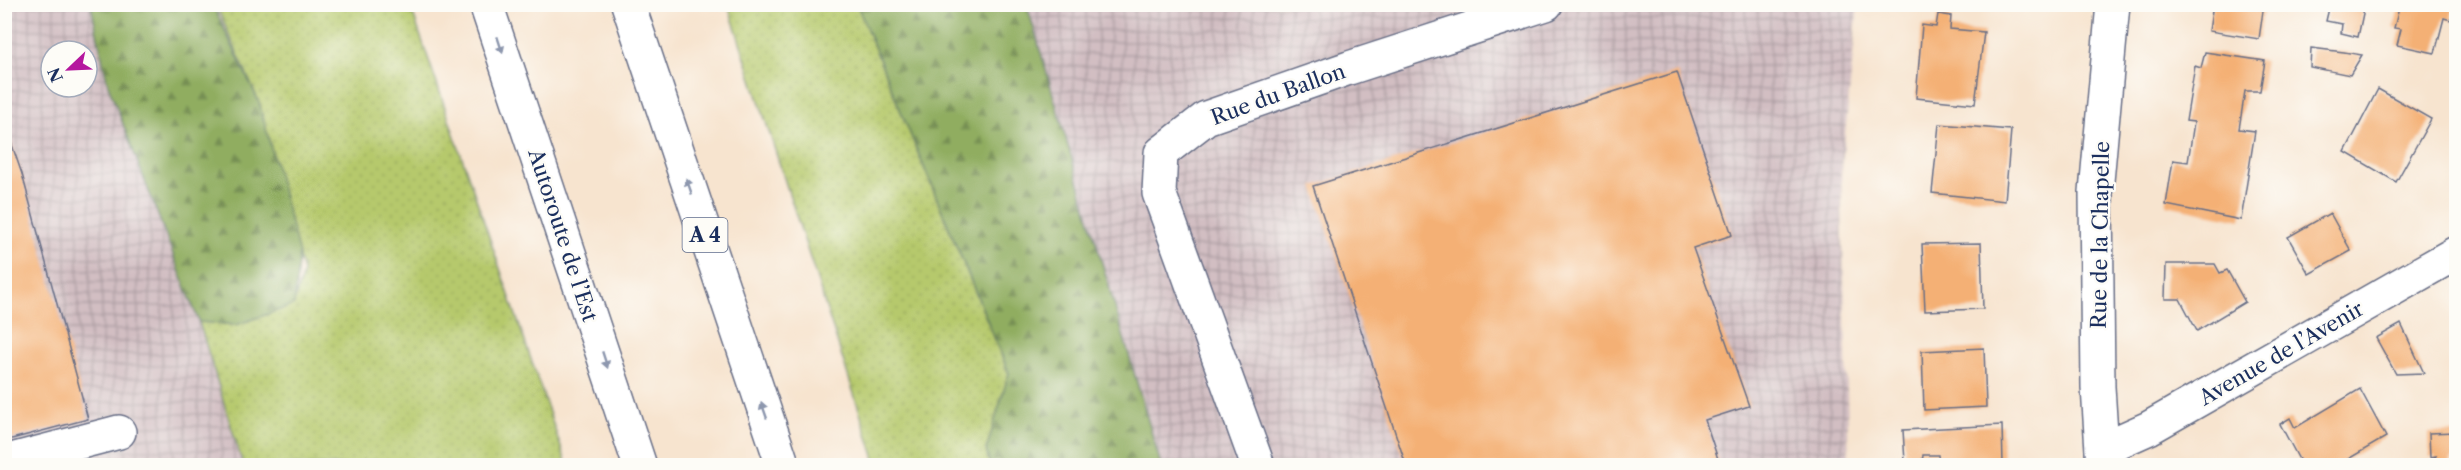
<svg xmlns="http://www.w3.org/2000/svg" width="2461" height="470" font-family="'Libre Caslon Text',serif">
<defs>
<pattern id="industrial-grid" width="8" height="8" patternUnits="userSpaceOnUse" patternTransform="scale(1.5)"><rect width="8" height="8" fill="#d2bec2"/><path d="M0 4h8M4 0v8" fill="none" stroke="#aa9ba1"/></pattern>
<pattern id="grass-dots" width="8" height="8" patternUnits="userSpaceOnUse" patternTransform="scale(1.5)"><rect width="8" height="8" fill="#b6c96c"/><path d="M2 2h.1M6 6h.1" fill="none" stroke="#9cad60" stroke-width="1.8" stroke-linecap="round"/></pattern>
<pattern id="forest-firs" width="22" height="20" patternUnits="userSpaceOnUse" patternTransform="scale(1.5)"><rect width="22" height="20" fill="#90ad60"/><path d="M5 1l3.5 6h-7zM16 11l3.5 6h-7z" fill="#758d52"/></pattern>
</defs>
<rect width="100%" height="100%" fill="#fdfcf7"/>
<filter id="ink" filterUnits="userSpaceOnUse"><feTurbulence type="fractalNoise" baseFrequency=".0167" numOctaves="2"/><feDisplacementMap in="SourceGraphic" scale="12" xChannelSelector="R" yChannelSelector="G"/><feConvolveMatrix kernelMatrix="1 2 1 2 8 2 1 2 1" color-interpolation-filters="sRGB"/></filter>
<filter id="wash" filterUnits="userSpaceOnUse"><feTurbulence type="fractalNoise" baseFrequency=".008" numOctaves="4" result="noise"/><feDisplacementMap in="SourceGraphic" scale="24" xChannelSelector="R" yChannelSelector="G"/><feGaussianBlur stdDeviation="1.35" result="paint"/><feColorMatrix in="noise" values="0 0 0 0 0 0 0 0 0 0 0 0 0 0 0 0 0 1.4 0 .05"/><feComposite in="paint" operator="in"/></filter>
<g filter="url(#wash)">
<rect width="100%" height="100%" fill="#f7e4cf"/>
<g fill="url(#industrial-grid)" fill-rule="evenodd">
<path d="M 4,5 L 91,5 L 108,85 L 199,322 L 243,465 L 5,465 ZM 51,51 L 87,51 L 87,87 L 51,87 Z"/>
<path d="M 1027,5 L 1858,5 L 1841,174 L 1849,465 L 1161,465 Z"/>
</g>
<g fill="url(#grass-dots)" stroke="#687c65" stroke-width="1.5">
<path d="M 216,5 L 410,5 L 567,465 L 243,465 L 199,322 L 236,325 L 293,305 L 303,273 L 259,102 Z"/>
<path d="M 728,5 L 857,5 L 1009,374 L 986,450 L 990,465 L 877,465 Z"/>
</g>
<g fill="url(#forest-firs)" stroke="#566e5f" stroke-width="1.5">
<path d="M 91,5 L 213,5 L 259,102 L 299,254 L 294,305 L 236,325 L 199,322 L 108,85 Z"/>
<path d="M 857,5 L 1027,5 L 1161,465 L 990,465 L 986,450 L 1009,373 Z"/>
</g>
<g id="blocks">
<g fill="#f4b075">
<path d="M 2213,4 L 2264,4 L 2259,39 L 2209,31 Z"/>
<path d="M 2330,4 L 2365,4 L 2358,37 L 2341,33 L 2342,24 L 2326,21 Z"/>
<path d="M 2400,4 L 2454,4 L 2451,20 L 2444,18 L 2435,53 L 2397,45 L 2401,29 L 2394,28 Z"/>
<path d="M 1938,14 L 1951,16 L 1950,29 L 1984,32 L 1975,104 L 1916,98 L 1922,25 L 1936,27 Z"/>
<path d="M 2311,48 L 2344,52 L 2362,55 L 2350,75 L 2310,67 Z"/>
<path d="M 2205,52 L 2265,61 L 2260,91 L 2245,91 L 2239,129 L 2255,131 L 2241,220 L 2166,205 L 2173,160 L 2188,162 L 2194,122 L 2186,121 L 2195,66 L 2201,68 Z"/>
<path d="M 1677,72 L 1732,235 L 1693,248 L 1749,406 L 1705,420 L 1720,465 L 1406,465 L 1313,186 Z"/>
<path d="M 2378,89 L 2431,119 L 2396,182 L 2345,152 Z"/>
<path d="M 4,122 L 22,174 L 88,419 L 4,441 Z"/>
<path d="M 1939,124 L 2011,130 L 2005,201 L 1932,193 Z"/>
<path d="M 2330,213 L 2351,251 L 2309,274 L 2288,237 Z"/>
<path d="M 1981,243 L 1983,309 L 1925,311 L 1922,244 Z"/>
<path d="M 2166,264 L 2215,264 L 2220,273 L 2227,270 L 2245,302 L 2197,331 L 2180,299 L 2165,299 Z"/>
<path d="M 2401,324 L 2424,373 L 2396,374 L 2376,338 Z"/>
<path d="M 1984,348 L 1986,407 L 1924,410 L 1922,351 Z"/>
<path d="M 2360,389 L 2386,437 L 2338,465 L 2302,465 L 2280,424 L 2290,418 L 2295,428 Z"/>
<path d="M 2002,425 L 2003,465 L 1939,465 L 1938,455 L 1923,455 L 1922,463 L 1905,462 L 1903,430 Z"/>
<path d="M 2456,432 L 2456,456 L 2454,456 L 2449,465 L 2431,465 L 2436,456 L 2430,457 L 2429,433 Z"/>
</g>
</g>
</g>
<g filter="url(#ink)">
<use href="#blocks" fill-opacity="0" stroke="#686e86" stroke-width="1.5"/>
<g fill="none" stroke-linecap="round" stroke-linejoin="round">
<defs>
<g id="minor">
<path d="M 2102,449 L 2149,428 L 2456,253"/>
<path d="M 4,462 L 119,432"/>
<path d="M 1258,466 L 1159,193 L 1161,153 L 1206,118 L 1349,68 L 1546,4"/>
<path d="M 2103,466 L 2098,387 L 2096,192 L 2113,4"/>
</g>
<g id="highway">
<path d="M 486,4 L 640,466"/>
<path d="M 628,4 L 783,466"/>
</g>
</defs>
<use href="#minor" stroke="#686e86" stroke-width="36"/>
<use href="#highway" stroke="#686e86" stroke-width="36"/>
<use href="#minor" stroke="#fff" stroke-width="33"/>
<use href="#highway" stroke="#fff" stroke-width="33"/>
</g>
<defs><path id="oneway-solid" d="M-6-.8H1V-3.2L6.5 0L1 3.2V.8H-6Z" transform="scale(1.5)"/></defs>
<g fill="#8d97ae">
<use href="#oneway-solid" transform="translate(500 45) rotate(72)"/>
<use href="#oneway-solid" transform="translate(689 186) rotate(-109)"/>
<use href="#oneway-solid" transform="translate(605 360) rotate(72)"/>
<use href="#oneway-solid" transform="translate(764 410) rotate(-109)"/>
</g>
</g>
<g text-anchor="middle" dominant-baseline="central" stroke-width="5" stroke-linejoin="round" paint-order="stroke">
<rect fill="#fdfcf7" stroke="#5f6c8c" stroke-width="1.5" x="682.5" y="218" width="45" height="34" rx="4.5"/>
<g font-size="20" font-weight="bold" fill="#1b2f5e">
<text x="705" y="235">A 4</text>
</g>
<g font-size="21" fill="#1b2f5e" stroke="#fdfcf7">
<text transform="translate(1278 94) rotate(-20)">Rue du Ballon</text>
<text transform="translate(563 235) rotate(72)">Autoroute de l’Est</text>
<text transform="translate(2100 235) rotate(-89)">Rue de la Chapelle</text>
<text transform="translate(2281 353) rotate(-30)">Avenue de l’Avenir</text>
</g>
</g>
<rect width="2461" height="470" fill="none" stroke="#fdfcf7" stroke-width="24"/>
<g transform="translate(69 69) rotate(247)"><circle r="28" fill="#fdfcf7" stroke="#a3aaba" stroke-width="1.5"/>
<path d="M0-4.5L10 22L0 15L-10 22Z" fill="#b5179e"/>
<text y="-9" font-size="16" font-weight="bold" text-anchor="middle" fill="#1b2f5e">N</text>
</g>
</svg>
